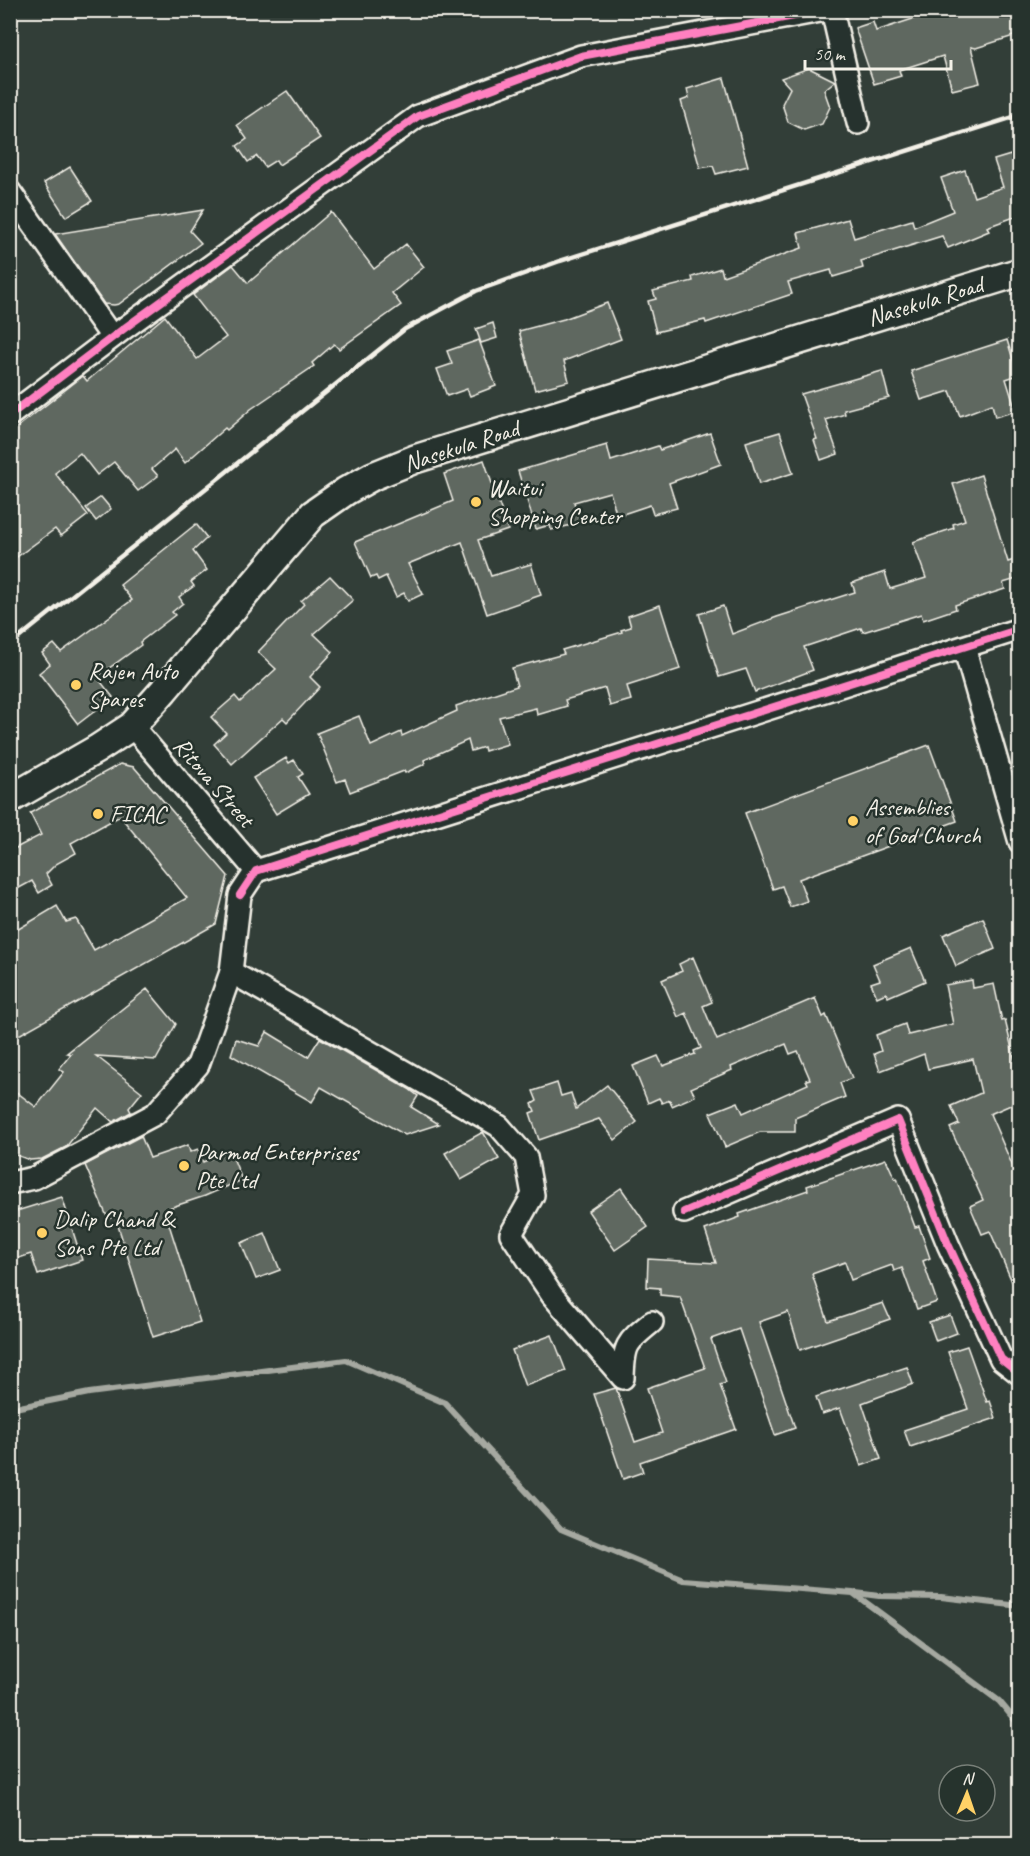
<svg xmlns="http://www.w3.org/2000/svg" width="1030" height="1856" font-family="Caveat,sans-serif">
<rect width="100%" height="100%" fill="#323e38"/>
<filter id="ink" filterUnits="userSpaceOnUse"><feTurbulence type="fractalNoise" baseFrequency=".0167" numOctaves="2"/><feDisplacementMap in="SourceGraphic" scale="12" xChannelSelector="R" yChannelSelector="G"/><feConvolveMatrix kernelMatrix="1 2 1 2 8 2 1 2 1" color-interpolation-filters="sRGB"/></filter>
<g filter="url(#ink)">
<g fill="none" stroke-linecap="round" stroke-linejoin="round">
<g stroke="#a6a9a1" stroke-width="6">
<path d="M 10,1409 L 89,1393 L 346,1360 L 445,1403 L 561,1529 L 683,1580 L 853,1593 L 999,1701 L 1020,1726"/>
<path d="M 856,1593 L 879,1596 L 941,1597 L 1020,1606"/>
</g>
</g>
<g fill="#5f6861" stroke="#f4f1e8" stroke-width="1.5">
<path d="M 940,10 L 1020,10 L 1020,34 L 976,48 L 971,47 L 980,83 L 952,90 L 943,56 L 899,70 L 901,76 L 874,84 L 855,28 L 873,22 L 876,31 Z"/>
<path d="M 809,68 L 835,81 L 824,90 L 830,107 L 822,124 L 804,130 L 788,122 L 782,104 L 790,88 L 781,78 Z"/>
<path d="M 724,78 L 748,166 L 716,174 L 713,166 L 700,168 L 681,101 L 689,98 L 687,89 Z"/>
<path d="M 287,91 L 320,138 L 279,165 L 276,160 L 265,167 L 257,156 L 248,162 L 237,146 L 247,139 L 237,125 Z"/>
<path d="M 1014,154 L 1020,170 L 1020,215 L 987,227 L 989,231 L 948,248 L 942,236 L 861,261 L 863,268 L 833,277 L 831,270 L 788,282 L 792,294 L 706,323 L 705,320 L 656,332 L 648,301 L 656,299 L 653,291 L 693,281 L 692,277 L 721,268 L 723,276 L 802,248 L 798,233 L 848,219 L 854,238 L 912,220 L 914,227 L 953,211 L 941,178 L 965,170 L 974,197 L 1003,187 L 994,160 Z"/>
<path d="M 70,167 L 92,201 L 66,217 L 44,183 Z"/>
<path d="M 203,210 L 190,231 L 201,243 L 119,304 L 114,305 L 104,304 L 55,234 Z"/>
<path d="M 331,212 L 374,269 L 406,244 L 424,267 L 392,293 L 401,305 L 339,349 L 334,344 L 312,363 L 314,366 L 251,409 L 227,430 L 225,428 L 185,463 L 175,449 L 152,469 L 158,476 L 138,491 L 114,462 L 97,475 L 80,453 L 55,473 L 88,515 L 61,536 L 55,529 L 10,562 L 10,433 L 83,376 L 87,381 L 165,316 L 197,359 L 226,337 L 193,295 L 233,265 L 248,283 Z"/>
<path d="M 607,303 L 621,339 L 564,361 L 569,381 L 535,390 L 519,331 L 564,319 Z"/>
<path d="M 493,323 L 497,338 L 481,343 L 476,329 Z"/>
<path d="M 479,340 L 496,386 L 470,396 L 467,389 L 447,396 L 437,369 L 452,364 L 447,351 Z"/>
<path d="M 1007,340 L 1018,375 L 1006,379 L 1016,411 L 995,417 L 992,404 L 960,416 L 950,391 L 921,400 L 911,371 Z"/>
<path d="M 882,371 L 889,398 L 844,410 L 845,414 L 826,420 L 838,454 L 821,460 L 814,440 L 817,439 L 801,394 Z"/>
<path d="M 780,432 L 793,473 L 759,484 L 746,442 Z"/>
<path d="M 710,433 L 721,464 L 669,483 L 677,508 L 653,514 L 650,505 L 617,516 L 610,492 L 574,502 L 580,523 L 551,530 L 550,525 L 536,529 L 518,471 L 607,445 L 611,461 L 658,446 L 660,450 Z"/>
<path d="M 484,460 L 508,530 L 478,540 L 491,576 L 531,564 L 541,595 L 487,614 L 462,542 L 408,564 L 423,594 L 408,601 L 404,593 L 396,597 L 386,576 L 378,580 L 376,576 L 371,578 L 355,542 L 453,501 L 444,474 Z"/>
<path d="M 981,475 L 1008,562 L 1020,558 L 1020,578 L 1003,583 L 1005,589 L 955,605 L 956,609 L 923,620 L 921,614 L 863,632 L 861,628 L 804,647 L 813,670 L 755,692 L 746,669 L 719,677 L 699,614 L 723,606 L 732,634 L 777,617 L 855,592 L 852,583 L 885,572 L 890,589 L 926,578 L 913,542 L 954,528 L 953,524 L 965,520 L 953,484 Z"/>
<path d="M 101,497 L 111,509 L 96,521 L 86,508 Z"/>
<path d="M 196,524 L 207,538 L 193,551 L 207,570 L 191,582 L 194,586 L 179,597 L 183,603 L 172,612 L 175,615 L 140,642 L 141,645 L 97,677 L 113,697 L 78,724 L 39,673 L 50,664 L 42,653 L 54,644 L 61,652 L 132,600 L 120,585 Z"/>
<path d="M 330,576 L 353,600 L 314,634 L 333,652 L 310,677 L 320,687 L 287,722 L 283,718 L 232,764 L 214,744 L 226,733 L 211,717 L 235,696 L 240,702 L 276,669 L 258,652 L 304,604 L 301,601 Z"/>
<path d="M 660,605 L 680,669 L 627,686 L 631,700 L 610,706 L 605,688 L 565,700 L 567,706 L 537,715 L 536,708 L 499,717 L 508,744 L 485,751 L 484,747 L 471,751 L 468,740 L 424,760 L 425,764 L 405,773 L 404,771 L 350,792 L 345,779 L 337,782 L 317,733 L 359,716 L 371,746 L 401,732 L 402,736 L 457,711 L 456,706 L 517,686 L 512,668 L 564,654 L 562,650 L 622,632 L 621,630 L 631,627 L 628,616 Z"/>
<path d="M 929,745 L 957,821 L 799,879 L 807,901 L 790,907 L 782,886 L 773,889 L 745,813 Z"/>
<path d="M 286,758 L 289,763 L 294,760 L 303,774 L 298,777 L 309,794 L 276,814 L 253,778 Z"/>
<path d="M 120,764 L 134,767 L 228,876 L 216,924 L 10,1040 L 10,934 L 57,906 L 66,922 L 76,919 L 94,950 L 187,898 L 120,816 L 71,843 L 76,853 L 56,864 L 46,874 L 52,885 L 39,893 L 32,881 L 10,893 L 10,851 L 41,835 L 30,813 Z"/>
<path d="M 983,918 L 995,949 L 956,966 L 943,935 Z"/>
<path d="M 911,948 L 925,981 L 888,997 L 886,993 L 877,997 L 871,983 L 880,980 L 873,964 Z"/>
<path d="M 693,957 L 712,1002 L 703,1006 L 717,1040 L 815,998 L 823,1017 L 826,1015 L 852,1078 L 840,1083 L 845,1097 L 795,1118 L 795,1132 L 760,1132 L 725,1147 L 710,1113 L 738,1102 L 743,1113 L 808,1084 L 806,1080 L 810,1079 L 798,1051 L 790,1054 L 786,1044 L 731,1067 L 732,1070 L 691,1088 L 695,1096 L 672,1106 L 670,1100 L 662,1103 L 659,1098 L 648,1103 L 633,1066 L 658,1056 L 663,1066 L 695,1054 L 694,1051 L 701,1048 L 686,1013 L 678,1017 L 662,980 L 682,971 L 679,964 Z"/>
<path d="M 972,980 L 973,988 L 994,984 L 1002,1021 L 1005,1020 L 1020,1082 L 1020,1101 L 990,1114 L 1020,1183 L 1020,1300 L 990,1231 L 982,1234 L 970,1206 L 983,1200 L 950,1128 L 959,1124 L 951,1106 L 981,1093 L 973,1059 L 928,1069 L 924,1054 L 880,1071 L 874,1054 L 881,1051 L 876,1035 L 905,1024 L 908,1035 L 953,1024 L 945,985 Z"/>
<path d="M 147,989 L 176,1024 L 156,1060 L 96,1056 L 142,1092 L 129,1108 L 131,1112 L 113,1122 L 97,1108 L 66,1147 L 42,1159 L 30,1160 L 10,1153 L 10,1087 L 36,1107 L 64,1072 L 59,1069 L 71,1054 L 67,1053 Z"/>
<path d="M 267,1032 L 308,1057 L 320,1038 L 409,1089 L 418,1096 L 411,1107 L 439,1124 L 405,1135 L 321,1087 L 312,1102 L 231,1055 L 236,1039 L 259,1046 Z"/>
<path d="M 557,1083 L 561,1096 L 571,1093 L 576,1109 L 607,1085 L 637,1122 L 615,1140 L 599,1119 L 539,1140 L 530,1113 L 535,1111 L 532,1104 L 537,1101 L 533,1091 Z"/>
<path d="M 483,1132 L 499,1159 L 461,1180 L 445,1153 Z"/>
<path d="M 141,1136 L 150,1158 L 188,1145 L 190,1152 L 198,1149 L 203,1162 L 230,1150 L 242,1180 L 205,1196 L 166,1209 L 168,1214 L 166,1215 L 200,1322 L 153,1337 L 115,1216 L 108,1219 L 85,1165 Z"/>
<path d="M 886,1159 L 895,1179 L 897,1178 L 915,1227 L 919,1226 L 930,1258 L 923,1261 L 937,1302 L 917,1309 L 902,1268 L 894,1271 L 892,1265 L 851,1280 L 845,1262 L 812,1274 L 828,1321 L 883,1303 L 890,1319 L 800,1350 L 788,1312 L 759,1322 L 795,1428 L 775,1435 L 739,1329 L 711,1339 L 726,1383 L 720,1385 L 736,1429 L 640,1462 L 643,1472 L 623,1479 L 594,1394 L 616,1388 L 635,1442 L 662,1433 L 647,1388 L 705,1368 L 680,1297 L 660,1295 L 660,1288 L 647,1287 L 648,1259 L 716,1263 L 705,1230 L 740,1217 L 739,1214 L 808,1190 L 807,1186 Z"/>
<path d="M 621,1188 L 648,1227 L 615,1250 L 588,1211 Z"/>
<path d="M 62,1197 L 82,1260 L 38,1275 L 31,1254 L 10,1261 L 10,1213 Z"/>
<path d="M 265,1233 L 280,1270 L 256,1279 L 241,1243 Z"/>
<path d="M 950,1315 L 957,1333 L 936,1341 L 929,1322 Z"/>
<path d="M 552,1335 L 566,1371 L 525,1386 L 512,1350 Z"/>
<path d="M 967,1346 L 987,1402 L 990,1401 L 996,1418 L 910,1447 L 904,1430 L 968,1409 L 948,1352 Z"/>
<path d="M 907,1367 L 913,1384 L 862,1403 L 881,1459 L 861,1466 L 840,1408 L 822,1414 L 816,1397 Z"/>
</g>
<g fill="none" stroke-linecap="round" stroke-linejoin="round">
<defs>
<g id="minor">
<path d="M 832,10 L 858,123"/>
<path d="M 10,192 L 112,337"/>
<path d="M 10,415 L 126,327 L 418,116 L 581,56 L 826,10"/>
<path d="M 964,647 L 1020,842"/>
<path d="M 132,726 L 256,871"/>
<path d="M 231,972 L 499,1126 L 526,1157 L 533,1195 L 511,1234 L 552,1295 L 623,1378 C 624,1344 626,1343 652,1322"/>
<path d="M 10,1183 L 34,1178 L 155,1114 L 198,1065 L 231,972 L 240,895 L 256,871 L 1020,629"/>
<path d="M 684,1212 L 898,1120 L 948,1244 L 1001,1359 L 1020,1374"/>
</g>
<path id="major" d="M 10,799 L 97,749 L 132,726 L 164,690 L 313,514 L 346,491 L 373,476 L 415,459 L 1020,272"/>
</defs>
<use href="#minor" stroke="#f4f1e8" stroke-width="26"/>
<use href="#major" stroke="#f4f1e8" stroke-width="32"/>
<use href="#minor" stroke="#26332d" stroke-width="21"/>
<use href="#major" stroke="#26332d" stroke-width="27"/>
<path stroke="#f4f1e8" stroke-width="4.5" d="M 10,645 L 405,329 L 476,291 L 560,261 L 1020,115"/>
<defs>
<g id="cycleway">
<path d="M 10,415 L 126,327 L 418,116 L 581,56 L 826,10"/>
<path d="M 240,895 L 256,871 L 1020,629"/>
<path d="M 684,1212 L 898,1120 L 948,1244 L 1001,1359 L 1020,1374"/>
</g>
</defs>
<use href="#cycleway" stroke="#26332d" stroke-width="11"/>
<use href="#cycleway" stroke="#ff80c0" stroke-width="8"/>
</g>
</g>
<g fill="#ffd166" stroke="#26332d" stroke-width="2">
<circle cx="476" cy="502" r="6"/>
<circle cx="76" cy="685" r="6"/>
<circle cx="98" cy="814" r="6"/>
<circle cx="853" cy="821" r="6"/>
<circle cx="184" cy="1166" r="6"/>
<circle cx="42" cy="1233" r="6"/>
</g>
<g text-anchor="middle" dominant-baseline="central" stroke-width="5" stroke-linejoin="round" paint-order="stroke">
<g font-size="24" fill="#f4f1e8" stroke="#26332d">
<text transform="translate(925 301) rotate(-17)">Nasekula Road</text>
<text transform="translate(461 446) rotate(-18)">Nasekula Road</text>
<text transform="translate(214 782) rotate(49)">Ritova Street</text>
</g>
<g font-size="24" fill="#f4f1e8" stroke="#26332d" text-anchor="start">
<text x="488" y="488">Waitui<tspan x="488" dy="28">Shopping Center</tspan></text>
<text x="88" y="671">Rajen Auto<tspan x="88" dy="28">Spares</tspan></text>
<text x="865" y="807">Assemblies<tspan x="865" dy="28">of God Church</tspan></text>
<text x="110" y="814">FICAC</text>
<text x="196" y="1152">Parmod Enterprises<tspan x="196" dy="28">Pte Ltd</tspan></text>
<text x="54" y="1219">Dalip Chand &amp;<tspan x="54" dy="28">Sons Pte Ltd</tspan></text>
</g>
</g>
<rect width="1030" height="1856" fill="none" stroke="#26332d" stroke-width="36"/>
<rect x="18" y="18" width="994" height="1820" fill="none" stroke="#f4f1e8" stroke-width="2" filter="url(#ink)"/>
<g transform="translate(967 1793) rotate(2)"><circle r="28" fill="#26332d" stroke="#787f78" stroke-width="1.5"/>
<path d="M0-4.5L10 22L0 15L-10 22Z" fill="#ffd166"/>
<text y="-9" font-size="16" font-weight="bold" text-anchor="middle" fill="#f4f1e8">N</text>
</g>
<path d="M805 60v9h146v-9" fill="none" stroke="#f4f1e8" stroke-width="3"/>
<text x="814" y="60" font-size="18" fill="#f4f1e8" stroke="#26332d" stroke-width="4.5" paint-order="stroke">50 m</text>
</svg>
